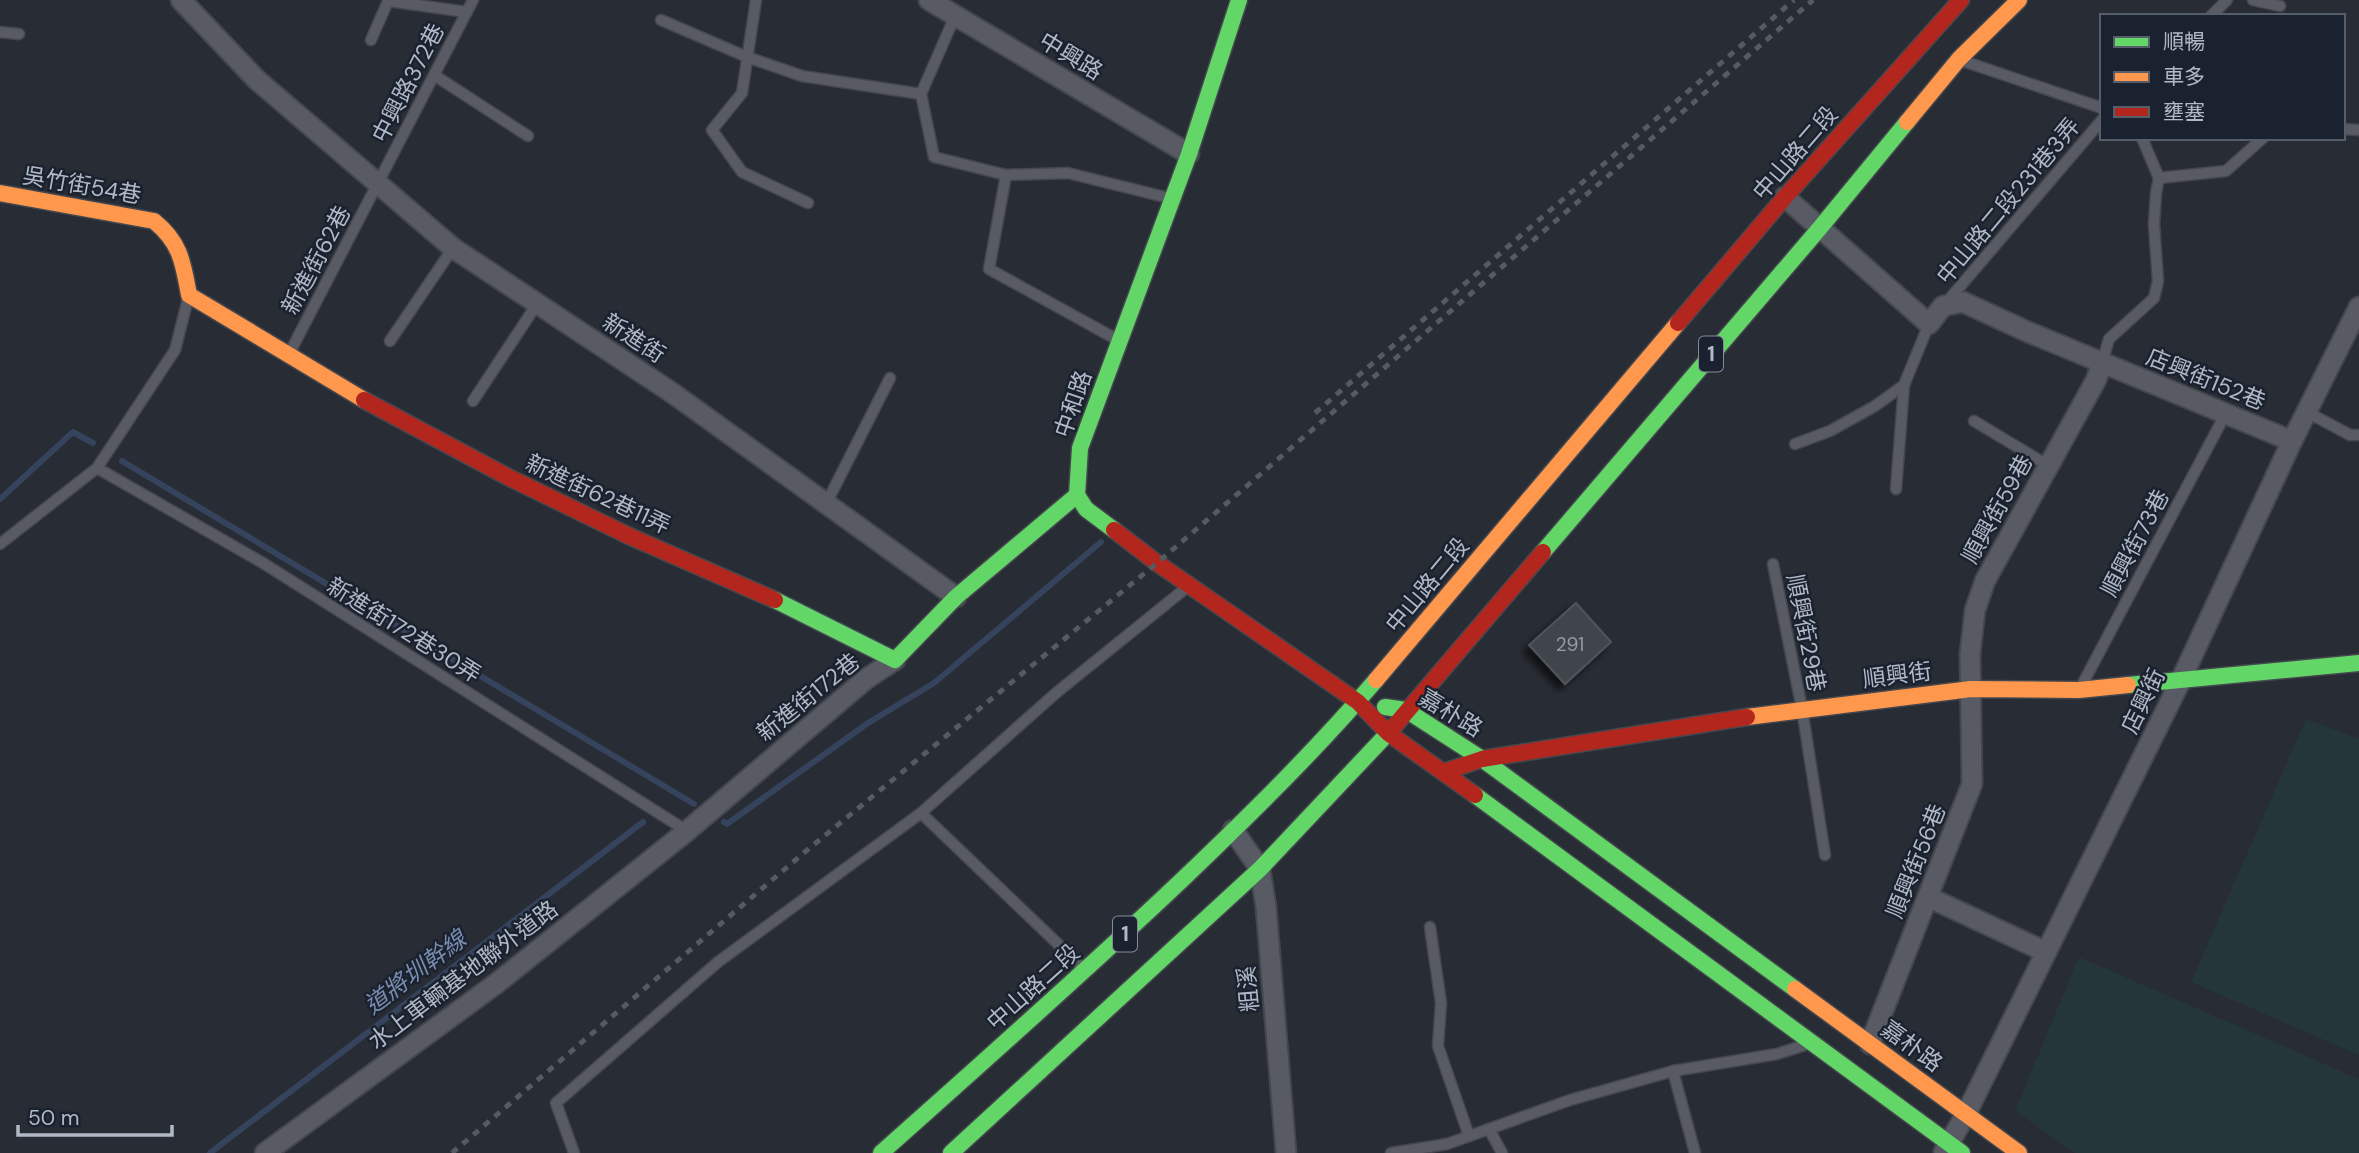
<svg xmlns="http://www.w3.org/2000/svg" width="2359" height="1153" font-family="'DM Sans','Noto Sans TC',sans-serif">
<defs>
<filter id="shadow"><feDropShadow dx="-6" dy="6" stdDeviation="3.5" flood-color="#0009"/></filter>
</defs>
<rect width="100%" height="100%" fill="#282c34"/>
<g fill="#25363a">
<path d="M 2306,719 L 2359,739 L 2359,1055 L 2191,982 Z"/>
<path d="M 2079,957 L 2359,1079 L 2359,1153 L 2075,1153 L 2015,1111 Z"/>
</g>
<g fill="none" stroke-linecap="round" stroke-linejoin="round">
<g stroke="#35435d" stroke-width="6">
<path d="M 122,461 L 694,804"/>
<path d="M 0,499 L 73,432 L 93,443"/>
<path d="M 724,822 L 727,824 L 868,723 L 934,683 L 1101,542"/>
<path d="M 210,1153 L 643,822"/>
</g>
</g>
<path fill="#41444b" stroke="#50545c" stroke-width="2" filter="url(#shadow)" d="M 1576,603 L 1611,642 L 1565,684 L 1529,645 Z"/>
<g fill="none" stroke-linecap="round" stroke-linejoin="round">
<defs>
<g id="lane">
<path d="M 756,0 L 742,93 L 712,130 L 742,172 L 808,203"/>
<path d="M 2253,0 L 2280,6"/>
<path d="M 2211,16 L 2227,0"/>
<path d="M 661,20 L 747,57 L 802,76 L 921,94 L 955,16"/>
<path d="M 0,32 L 19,34"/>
<path d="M 371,40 L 388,1 L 467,12"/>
<path d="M 1963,61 L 2102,108"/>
<path d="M 434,75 L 528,136"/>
<path d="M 921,94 L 934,157 L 1006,175 L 1068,173 L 1169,198"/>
<path d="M 2343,129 L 2359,130"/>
<path d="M 2142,138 L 2159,178"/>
<path d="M 1006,175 L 989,269 L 1116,339"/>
<path d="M 1946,303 L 2102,120"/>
<path d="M 390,341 L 453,248"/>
<path d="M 289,354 L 473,0"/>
<path d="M 2102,363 L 2109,339 L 2154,298 L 2158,281 L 2154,224 L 2156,193 L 2159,178 L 2226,171 L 2263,138"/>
<path d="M 473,401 L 537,304"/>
<path d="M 2307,412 L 2350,435 L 2359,435"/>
<path d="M 1974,421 L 2049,466"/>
<path d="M 1795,444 L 1830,431 L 1875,406 L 1904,385 L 1929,324"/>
<path d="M 97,468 L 263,563 L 687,831"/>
<path d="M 1896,489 L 1904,385"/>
<path d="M 826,504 L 890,378"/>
<path d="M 0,544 L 97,468 L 175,350 L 188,299"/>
<path d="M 1773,564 L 1802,709 L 1825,855"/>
<path d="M 2082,685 L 2226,413"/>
<path d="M 921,813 L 1082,967"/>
<path d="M 1430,927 L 1441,1003 L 1438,1046 L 1469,1136"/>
<path d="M 1673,1071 L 1695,1153"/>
<path d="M 1489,1129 L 1502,1153"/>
<path d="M 574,1153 L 556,1103 L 718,962 L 921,813 L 1056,693 L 1186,588"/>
<path d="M 1391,1153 L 1447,1144 L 1570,1100 L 1673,1071 L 1777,1054 L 1805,1045"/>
</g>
<g id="street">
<path d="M 181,0 L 257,80 L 453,248 L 671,392 L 956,597"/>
<path d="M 929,0 L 1189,154"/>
<path d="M 1785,197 L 1929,324 L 1943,306 L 1963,302 L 2028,332 L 2292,441"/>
<path d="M 1233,830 L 1260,869 L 1266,907 L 1286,1153"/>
<path d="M 1928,897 L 2046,952"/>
<path d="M 1870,1044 L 1972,784 L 1970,654 L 1975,610 L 1985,581 L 2096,380 L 2102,363"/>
<path d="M 1944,1152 L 1966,1114 L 2180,682 L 2292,441 L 2359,307"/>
<path d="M 265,1153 L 497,983 L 687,831 L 866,679 L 895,660"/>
</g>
<g id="fast">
<path d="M 1114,530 L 1086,509 L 1077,495 L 1080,448 L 1189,154 L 1239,0"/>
<path d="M 1543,552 L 1819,229 L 1907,122"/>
<path d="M 775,600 L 895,660 L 956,597 L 1077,495"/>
<path d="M 2128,685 L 2359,663"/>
<path d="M 1385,707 L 1406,710 L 1482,759 L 1795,989"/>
<path d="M 1475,795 L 1962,1153"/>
<path d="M 881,1153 C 983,1062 1085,972 1184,878 C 1251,814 1316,750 1376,680"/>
<path d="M 951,1153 L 1260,869 L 1391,730"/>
</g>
<g id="slow">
<path d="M 1907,122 L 1959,59 L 2019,0"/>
<path d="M 0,193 L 154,221 C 181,243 183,263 189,295 L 364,400"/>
<path d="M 1376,680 L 1678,323"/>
<path d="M 1747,717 L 1971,689 L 2079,690 L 2128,685"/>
<path d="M 1795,989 L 2019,1153"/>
</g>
<g id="jam">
<path d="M 1678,323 L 1785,197 L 1961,0"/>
<path d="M 364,400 L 508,477 L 629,536 L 775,600"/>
<path d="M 1114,530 L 1157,563 L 1358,702 L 1388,733 L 1475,795"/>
<path d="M 1391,730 L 1543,552"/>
<path d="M 1444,772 L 1482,759 L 1747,717"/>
</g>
</defs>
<use href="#lane" stroke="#44474d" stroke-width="13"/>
<use href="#street" stroke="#44474d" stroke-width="23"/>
<use href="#fast" stroke="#44474d" stroke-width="19"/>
<use href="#slow" stroke="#44474d" stroke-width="19"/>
<use href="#jam" stroke="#44474d" stroke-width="19"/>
<use href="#lane" stroke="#585b63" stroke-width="10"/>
<use href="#street" stroke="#585b63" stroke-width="19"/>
<use href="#fast" stroke="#63d668" stroke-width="16"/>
<use href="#slow" stroke="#ff974d" stroke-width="16"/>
<use href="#jam" stroke="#b3261e" stroke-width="16"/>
<g stroke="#565a61" stroke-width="5" stroke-dasharray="7 7" stroke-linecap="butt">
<path d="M 1315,413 L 1794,0"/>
<path d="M 452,1153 L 806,851 L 1157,563 L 1813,0"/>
</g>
</g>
<g text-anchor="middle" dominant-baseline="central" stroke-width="5" stroke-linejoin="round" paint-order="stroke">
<g font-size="19" fill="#959ba7">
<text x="1570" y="644">291</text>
</g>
<g fill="#1b222f" stroke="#848b99" stroke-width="2">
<rect x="1699" y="336.5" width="24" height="35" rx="5"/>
<rect x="1113" y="916.5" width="24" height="35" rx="5"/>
</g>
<g font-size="21" font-weight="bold" fill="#b1b8c6">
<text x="1711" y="354">1</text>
<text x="1125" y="934">1</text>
</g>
<g font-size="23" fill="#b1b8c6" stroke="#1b222f">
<text transform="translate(1071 56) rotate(31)">中興路</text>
<text transform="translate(408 83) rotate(-63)">中興路372巷</text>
<text transform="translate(1795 153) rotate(-49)">中山路二段</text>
<text transform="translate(82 185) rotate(10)">吳竹街54巷</text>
<text transform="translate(2008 201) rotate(-50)">中山路二段231巷3弄</text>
<text transform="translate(316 260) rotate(-62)">新進街62巷</text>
<text transform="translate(634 338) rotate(33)">新進街</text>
<text transform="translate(2206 379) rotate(22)">店興街152巷</text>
<text transform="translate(1073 404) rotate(-71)">中和路</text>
<text transform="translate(598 494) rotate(25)">新進街62巷11弄</text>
<text transform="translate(1997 509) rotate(-61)">順興街59巷</text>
<text transform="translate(2135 543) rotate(-62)">順興街73巷</text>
<text transform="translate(1427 585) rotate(-50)">中山路二段</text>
<text transform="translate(404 630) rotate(32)">新進街172巷30弄</text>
<text transform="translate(1806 633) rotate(79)">順興街29巷</text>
<text transform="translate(1897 675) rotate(-7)">順興街</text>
<text transform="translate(808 697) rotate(-39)">新進街172巷</text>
<text transform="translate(2143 701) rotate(-64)">店興街</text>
<text transform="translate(1451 713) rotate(31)">嘉朴路</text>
<text transform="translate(1916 861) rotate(-68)">順興街56巷</text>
<text transform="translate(463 975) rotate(-37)">水上車輛基地聯外道路</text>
<text transform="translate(1033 987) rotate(-42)">中山路二段</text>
<text transform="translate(1248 989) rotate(-95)">粗溪</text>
<text transform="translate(1912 1046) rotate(36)">嘉朴路</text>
</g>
<g font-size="24" font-style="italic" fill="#798cae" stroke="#1b222f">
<text transform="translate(415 972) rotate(-37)">道將圳幹線</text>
</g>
</g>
<rect x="2100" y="14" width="245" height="126" fill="#1b222f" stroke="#575e6b" stroke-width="2"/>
<rect x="2114" y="37" width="35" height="10" fill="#63d668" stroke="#575e6b" stroke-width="2"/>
<text x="2163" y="49" font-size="21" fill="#b1b8c6">順暢</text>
<rect x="2114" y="72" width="35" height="10" fill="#ff974d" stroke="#575e6b" stroke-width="2"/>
<text x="2163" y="84" font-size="21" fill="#b1b8c6">車多</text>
<rect x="2114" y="107" width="35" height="10" fill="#b3261e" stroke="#575e6b" stroke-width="2"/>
<text x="2163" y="119" font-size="21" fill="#b1b8c6">壅塞</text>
<path d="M18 1125v10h154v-10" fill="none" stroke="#b1b8c6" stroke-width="3.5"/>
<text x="28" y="1125" font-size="21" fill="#b1b8c6" stroke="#1b222f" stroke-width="5" paint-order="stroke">50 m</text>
</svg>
